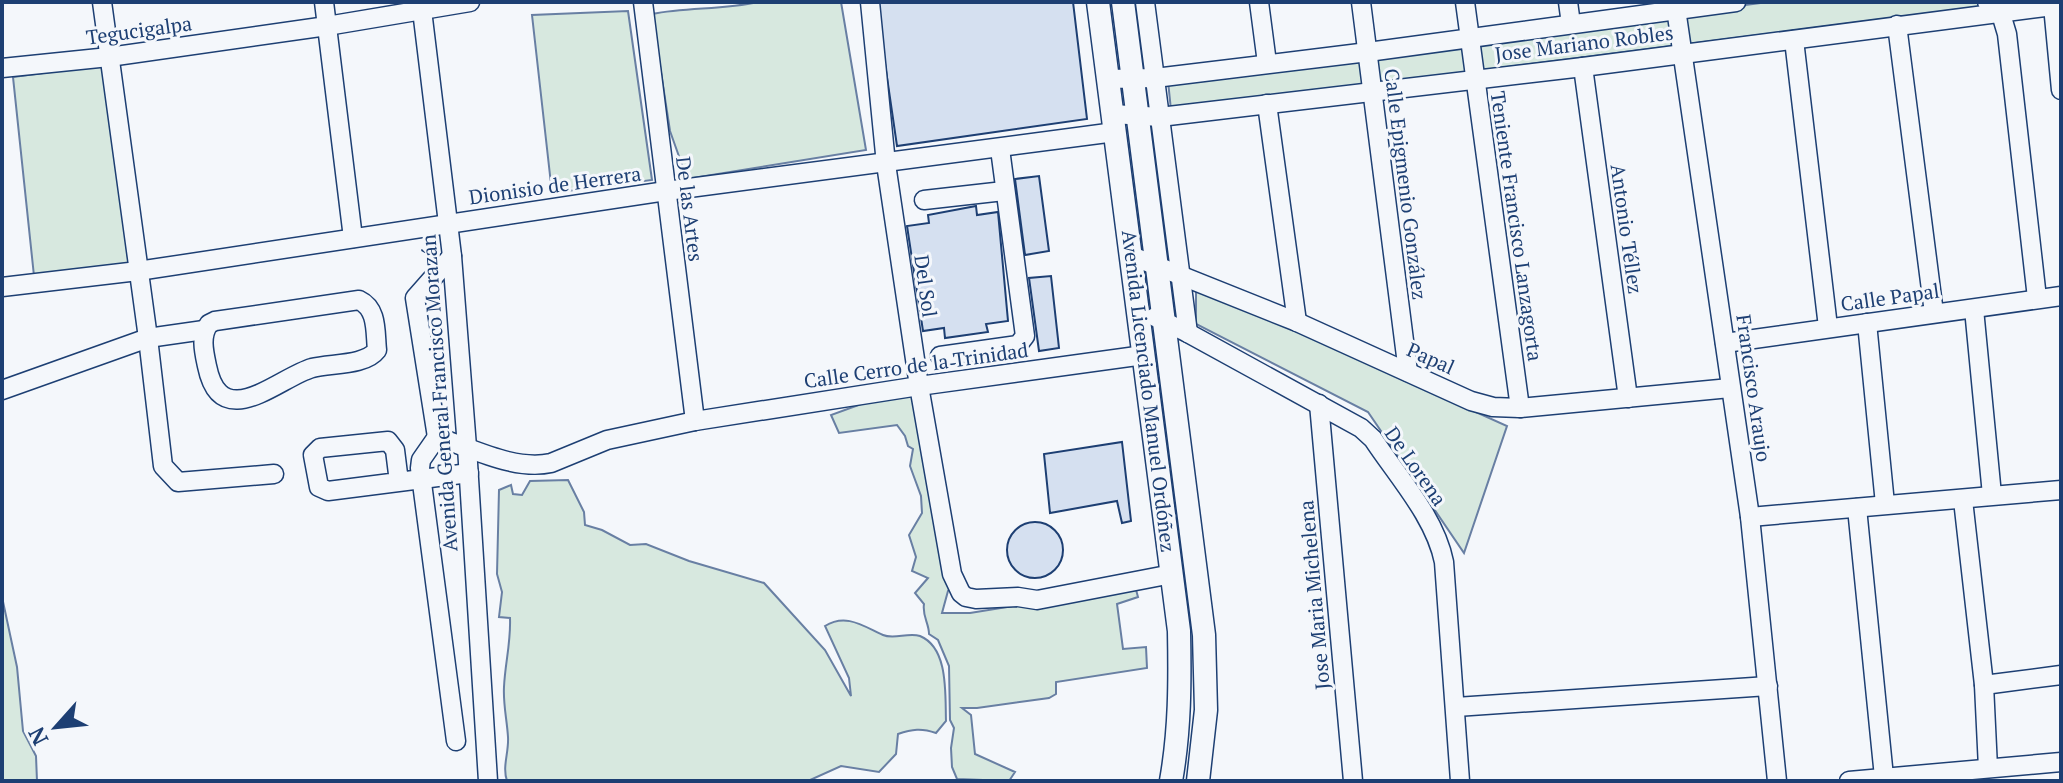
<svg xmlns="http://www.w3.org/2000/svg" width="2063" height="783" font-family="'PT Serif',serif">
<rect width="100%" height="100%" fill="#f4f7fb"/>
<g fill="#d7e8df" stroke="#687fa3" stroke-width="2">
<path d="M 758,2 L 841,2 L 866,150 L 687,179 L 670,131 L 652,14 C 687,7 723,10 758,2 Z"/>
<path d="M 1768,2 L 2016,2 L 1171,110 L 1168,81 Z"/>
<path d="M 628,11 L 652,180 L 552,193 L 532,15 Z"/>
<path d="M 104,65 L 129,266 L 34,276 L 13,77 Z"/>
<path d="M 1196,286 L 1507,426 L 1464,553 L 1368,412 L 1196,324 Z"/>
<path d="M 918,395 L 954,583 L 948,591 L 942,613 L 970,613 L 1135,586 L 1138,597 L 1117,604 L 1123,649 L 1146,647 L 1147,668 L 1056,682 L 1056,694 L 1049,698 L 977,708 L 962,708 L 971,715 L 975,754 L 1015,772 L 1009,781 L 957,779 L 952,767 L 951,748 L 954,728 L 950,720 L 949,666 L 938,640 L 929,634 C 929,623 922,616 924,604 L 915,593 L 928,578 L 912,571 L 916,557 L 909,535 L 922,513 L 921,496 L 910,466 L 913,449 L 908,446 L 905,436 L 897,425 L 839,433 L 831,415 L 864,403 Z"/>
<path d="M 568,480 L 584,512 L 585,525 L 602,530 L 630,545 L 646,544 L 689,561 L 764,583 L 825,650 L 851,696 L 849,678 L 825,626 C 846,613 863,626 883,635 C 894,640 908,632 920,636 C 949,648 945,695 946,721 L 936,733 C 922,728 912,729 898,734 L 896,754 L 879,772 L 841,766 L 808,781 L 507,781 C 502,766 509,753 508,737 C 507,720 503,704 504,687 C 505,664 511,642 510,618 L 499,617 L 502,592 L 497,574 L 499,490 L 511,485 L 513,494 L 522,495 L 530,481 Z"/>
<path d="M 2,597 L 17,667 L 23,731 L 36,756 L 37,781 L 2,781 Z"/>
</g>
<g fill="#d5e0f0" stroke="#1d3f73" stroke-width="2">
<path d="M 876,2 L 1073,2 L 1087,119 L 897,146 Z"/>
<path d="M 1039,176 L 1049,251 L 1025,255 L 1015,179 Z"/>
<path d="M 976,206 L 977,215 L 998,212 L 1008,321 L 986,324 L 988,332 L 945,338 L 944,328 L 923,331 L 907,226 L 929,223 L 928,215 Z"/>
<path d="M 1051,276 L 1059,348 L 1039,351 L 1029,278 Z"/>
<path d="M 1122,442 L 1131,521 L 1122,523 L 1117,501 L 1050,513 L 1044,454 Z"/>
<circle cx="1035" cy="550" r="28"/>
</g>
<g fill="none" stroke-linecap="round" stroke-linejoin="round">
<defs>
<g id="minor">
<path d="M 102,2 L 148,338 L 163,466 L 178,482 L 274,474"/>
<path d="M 324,2 L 353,238"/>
<path d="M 421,2 L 452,256 L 467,447 L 488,781"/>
<path d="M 643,2 L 695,421"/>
<path d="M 870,2 L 886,164 L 919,386 L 952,574 L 961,593 L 966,597 L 976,599 L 1018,597 L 1037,600 L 1172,574"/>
<path d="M 1145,2 L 1188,333"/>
<path d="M 1259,2 L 1267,63"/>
<path d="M 1361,2 L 1408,372"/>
<path d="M 1465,2 L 1520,408"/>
<path d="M 1568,2 L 1571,24"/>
<path d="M 1675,2 L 1750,517 L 1777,781"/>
<path d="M 1987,2 L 2001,14 L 2007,34 L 2037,298"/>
<path d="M 2053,6 L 2061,90"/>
<path d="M 1897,25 L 1934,313"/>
<path d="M 1794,40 L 1828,327"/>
<path d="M 1583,67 L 1628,398"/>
<path d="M 2,68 L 109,57 L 327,26 L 470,2"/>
<path d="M 1109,79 L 1155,78 L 1368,52 L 1736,2"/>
<path d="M 1267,104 L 1297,322"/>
<path d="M 1113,114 L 1160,117 L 1583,67 L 2061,5"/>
<path d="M 924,200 L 1004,191"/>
<path d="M 452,256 L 415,298 L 437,437 C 472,448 514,471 551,463 L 607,440 L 695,421 L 919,386 L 1144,355"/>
<path d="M 1132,256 L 1297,322 L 1471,401 L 1493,407 L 1520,408 L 1730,388"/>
<path d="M 2,287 L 138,271 L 666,191 L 1115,132"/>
<path d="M 359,300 C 378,309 375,332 377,350 C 365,366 331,363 312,368 C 278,378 221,435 207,366 C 204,352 200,336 209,324 L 215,321 Z"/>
<path d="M 1974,309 L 1992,495"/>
<path d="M 1155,317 L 1188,333 L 1361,428 L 1373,439 C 1398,477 1435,517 1444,562 L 1460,781"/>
<path d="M 1867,323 L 1885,504"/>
<path d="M 1725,343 L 2061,296"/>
<path d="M 940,356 L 1018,345 L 1025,336 L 1000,149"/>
<path d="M 2,390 L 148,338 L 204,330"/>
<path d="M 1319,404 L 1353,781"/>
<path d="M 437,437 L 421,460 L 420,468 L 456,741"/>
<path d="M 399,482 L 395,450 L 388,441 L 320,448 L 313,455 L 319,487 L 328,491 L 469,473"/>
<path d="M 1963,500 L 1984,685 L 1988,768"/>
<path d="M 1857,508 L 1884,777"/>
<path d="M 1750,517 L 2061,490"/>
<path d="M 1984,685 L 2061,675"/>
<path d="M 1456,707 L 1768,686"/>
<path d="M 1849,781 L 2061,762"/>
</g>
<g id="major">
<path d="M 1098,2 L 1179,631 C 1180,682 1180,730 1171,781"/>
<path d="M 1123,2 L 1204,635 L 1206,710 L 1198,781"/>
</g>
</defs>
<use href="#minor" stroke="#1d3f73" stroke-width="21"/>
<use href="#major" stroke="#1d3f73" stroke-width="25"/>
<use href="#minor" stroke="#f4f7fb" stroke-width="18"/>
<use href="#major" stroke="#f4f7fb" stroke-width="22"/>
</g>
<g text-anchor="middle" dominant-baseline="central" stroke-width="6" stroke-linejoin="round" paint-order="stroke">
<g font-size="20" fill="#1d3f73" stroke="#f4f7fb">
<text transform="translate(139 30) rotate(-8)">Tegucigalpa</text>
<text transform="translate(1584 43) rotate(-7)">Jose Mariano Robles</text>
<text transform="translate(1406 184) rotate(83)">Calle Epigmenio González</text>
<text transform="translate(555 185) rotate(-8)">Dionisio de Herrera</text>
<text transform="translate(690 209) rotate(83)">De las Artes</text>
<text transform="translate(1517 226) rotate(82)">Teniente Francisco Lanzagorta</text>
<text transform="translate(1627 229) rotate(82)">Antonio Téllez</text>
<text transform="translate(926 286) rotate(82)">Del Sol</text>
<text transform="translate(1890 297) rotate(-8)">Calle Papal</text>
<text transform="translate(1431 358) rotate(24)">Papal</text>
<text transform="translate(916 365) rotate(-8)">Calle Cerro de la Trinidad</text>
<text transform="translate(1754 388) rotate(82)">Francisco Araujo</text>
<text transform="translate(1149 391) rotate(83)">Avenida Licenciado Manuel Ordóñez</text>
<text transform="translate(439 393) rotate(-94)">Avenida General Francisco Morazán</text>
<text transform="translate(1416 466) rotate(55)">De Lorena</text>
<text transform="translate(1314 595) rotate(-95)">Jose Maria Michelena</text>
</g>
</g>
<rect width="2063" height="783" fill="none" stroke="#1d3f73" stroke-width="8"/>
<g transform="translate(56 727) rotate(243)" stroke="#f4f7fb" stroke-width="6" paint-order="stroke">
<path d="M0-6L14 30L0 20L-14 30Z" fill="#1d3f73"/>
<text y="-12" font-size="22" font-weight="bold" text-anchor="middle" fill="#1d3f73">N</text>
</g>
</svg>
